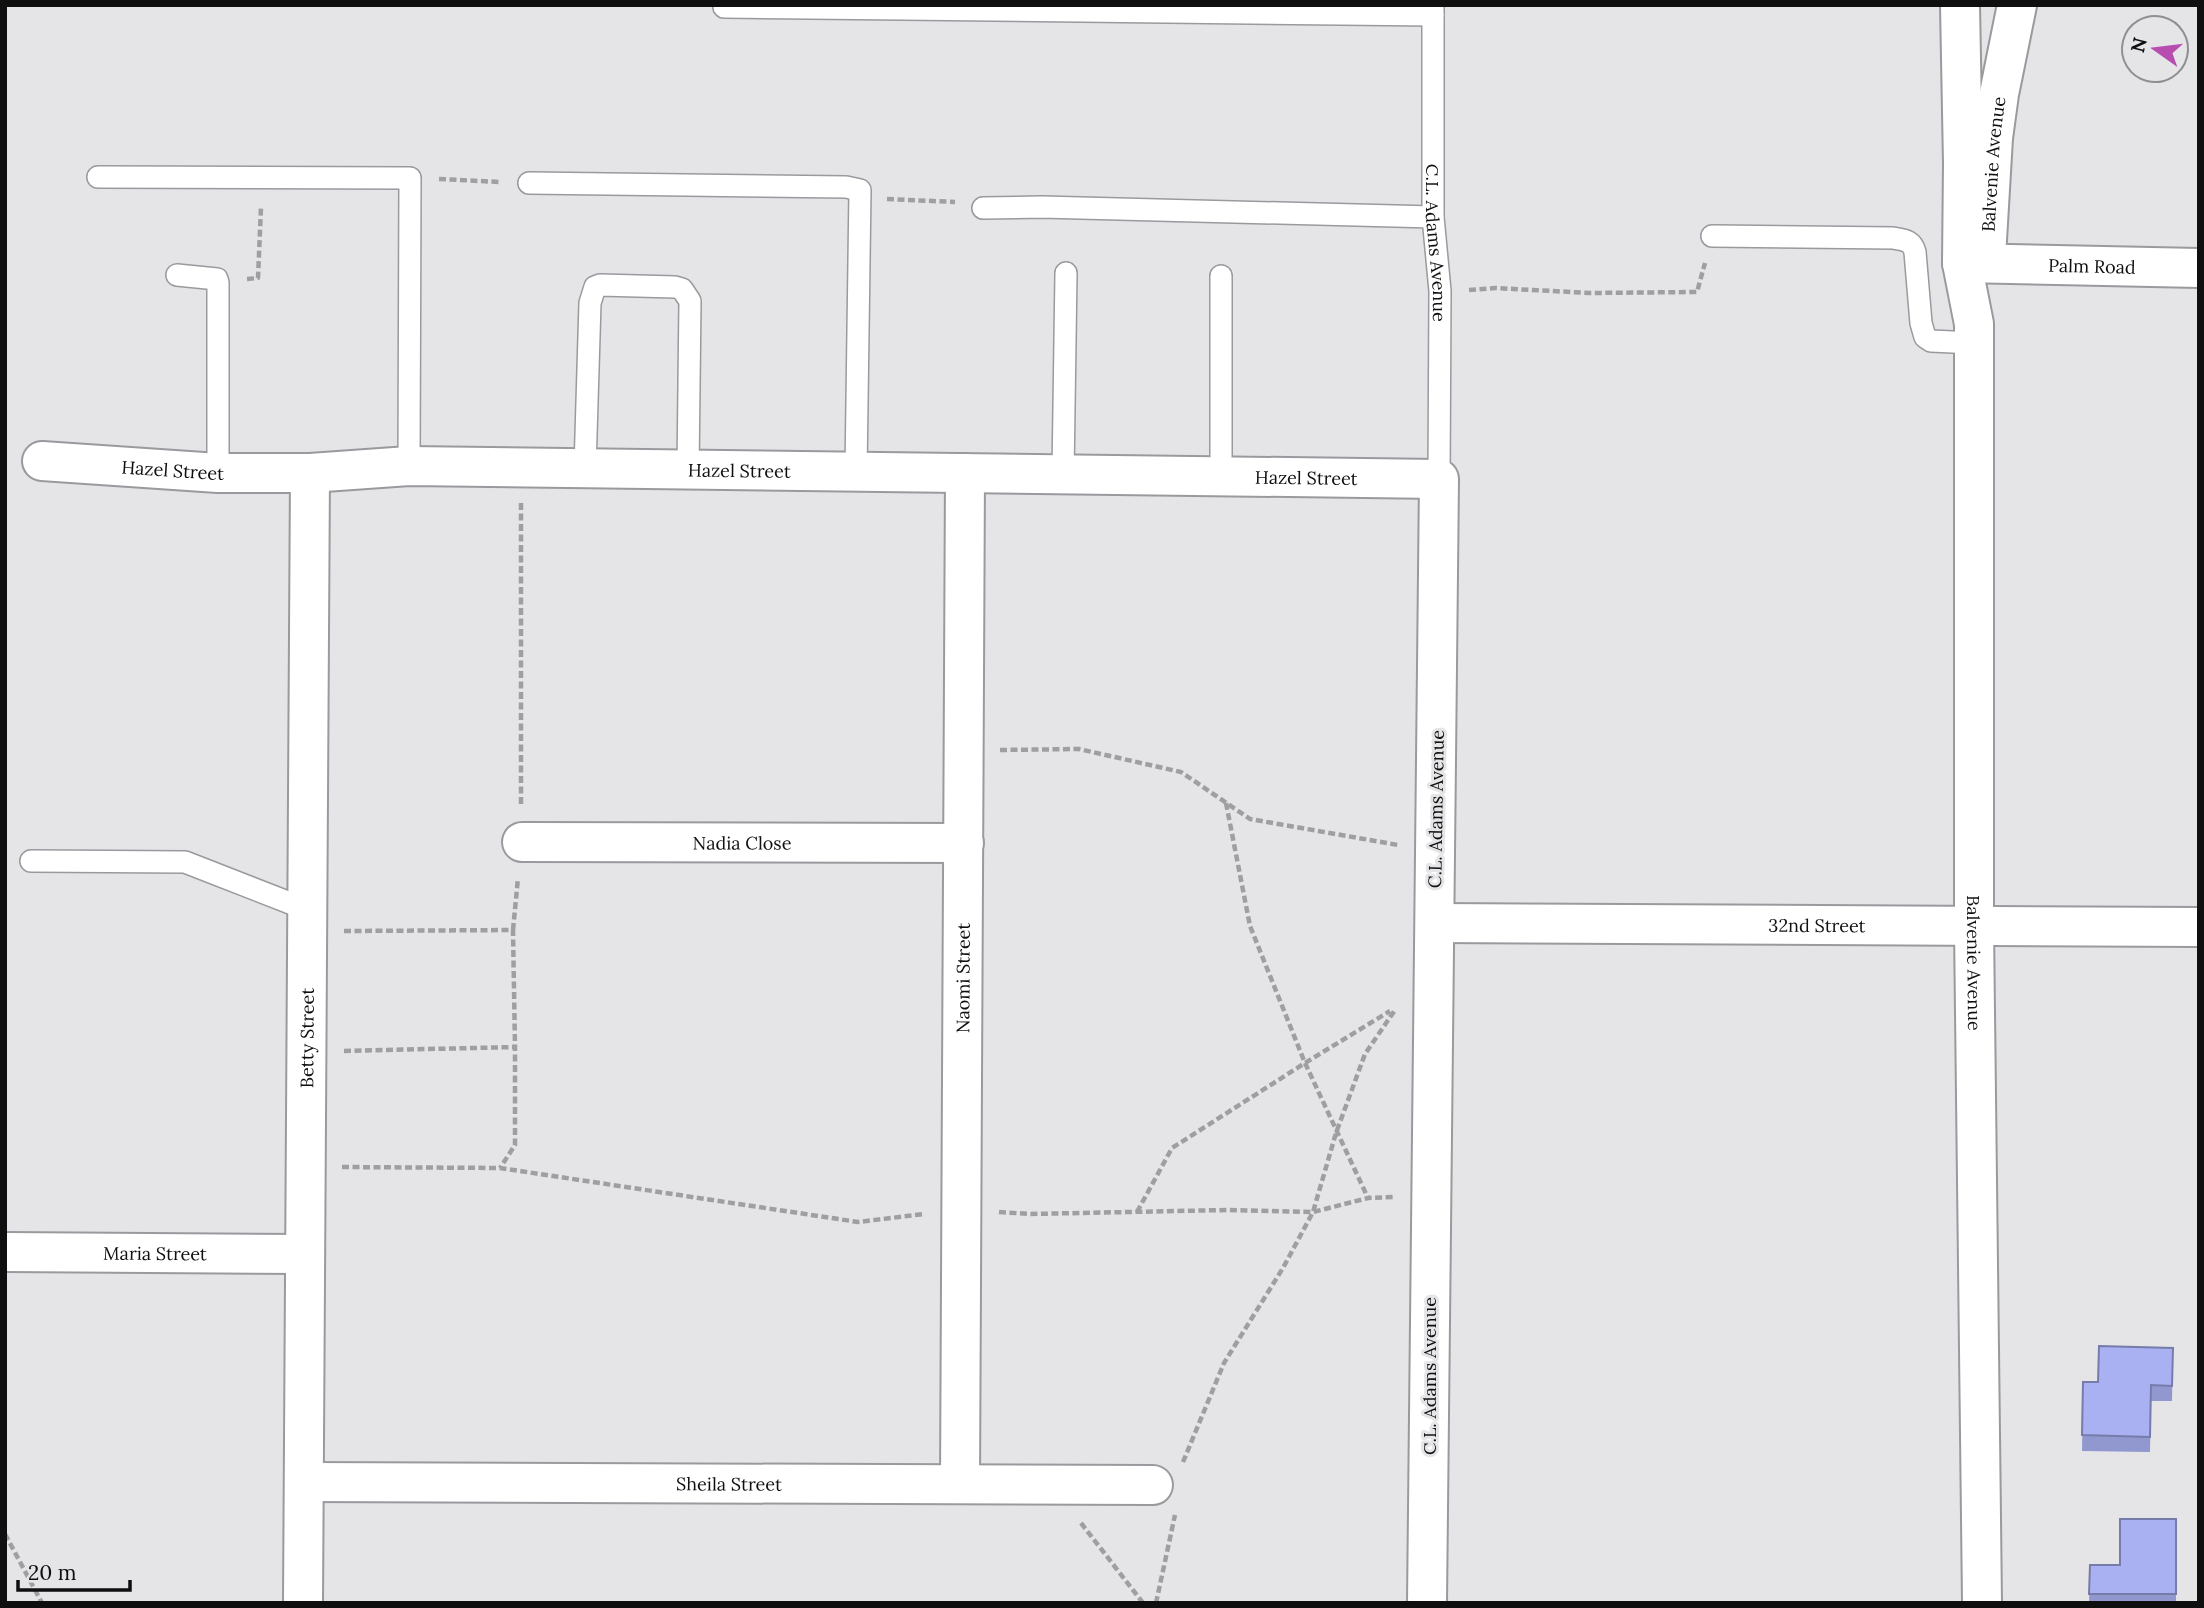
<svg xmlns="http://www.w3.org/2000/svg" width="2204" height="1608" font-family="Lora,serif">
<rect width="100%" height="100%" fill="#e5e5e8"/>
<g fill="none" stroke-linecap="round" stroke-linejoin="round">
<defs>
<g id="lane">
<path id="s1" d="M 1433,5 L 1433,217 L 1440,291 L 1439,479"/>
<path d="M 724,7 L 1433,15"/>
<path d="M 98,177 L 410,178 L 409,466"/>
<path d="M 529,183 L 846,187 L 860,190 L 856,472"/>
<path d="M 983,208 L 1042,207 L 1433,217"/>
<path d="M 1712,236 L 1893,238 C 1904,240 1912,240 1915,252 L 1921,323 L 1925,337 L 1931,341 L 1974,343"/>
<path d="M 177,275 L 217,279 L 218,283 L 218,473"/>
<path d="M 585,468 L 590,303 L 595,287 L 600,285 L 675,287 L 682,289 L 690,301 L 688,470"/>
<path d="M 1063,474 L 1066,273"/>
<path d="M 1221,476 L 1221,276"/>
<path d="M 31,861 L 185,862 L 308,910"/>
</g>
<g id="street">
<path id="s2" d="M 1962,263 L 2199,268"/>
<path id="s3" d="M 42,461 L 218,473 L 310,473 L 409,466 L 1439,479 L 1427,1603"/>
<path id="s4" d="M 522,842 L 964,843"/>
<path id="s5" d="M 1435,923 L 2199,927"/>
<path id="s6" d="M 5,1252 L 305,1254"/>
<path id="s7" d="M 304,1482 L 1153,1485"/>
<path id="s8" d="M 960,1484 L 965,473"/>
<path id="s9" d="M 303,1603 L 310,473"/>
</g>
<g id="secondary">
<path id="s10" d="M 1960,5 L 1963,164 L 1962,263 L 1974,324 L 1974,927 L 1982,1603"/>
<path id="s11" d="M 1986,257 L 1993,138 L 1999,94 L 2017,5"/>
</g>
</defs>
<use href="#lane" stroke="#9a9a9e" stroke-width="24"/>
<use href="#street" stroke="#9a9a9e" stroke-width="42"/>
<use href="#secondary" stroke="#9a9a9e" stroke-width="42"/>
<g stroke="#9f9fa1" stroke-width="4.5" stroke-dasharray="7 3.5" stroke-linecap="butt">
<path d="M 439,179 L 500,182"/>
<path d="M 887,199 L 955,202"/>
<path d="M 247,279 L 258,278 L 261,207"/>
<path d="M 1469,290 L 1495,288 L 1590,293 L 1697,292 L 1705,263"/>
<path d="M 521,503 L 521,806"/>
<path d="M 1000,750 L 1079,749 L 1181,772 L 1250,819 L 1398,845"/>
<path d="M 1226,803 L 1250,926 L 1305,1063 L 1368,1198"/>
<path d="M 513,930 L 518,878"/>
<path d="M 344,931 L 513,930 L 515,1047"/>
<path d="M 344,1051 L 515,1047 L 515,1145 L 500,1168"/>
<path d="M 342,1167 L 500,1168 L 858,1222 L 924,1214"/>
<path d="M 999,1212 L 1030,1214 L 1227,1210 L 1313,1212 L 1368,1198 L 1394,1197"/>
<path d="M 1137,1212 L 1172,1148 L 1305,1063 L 1390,1011"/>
<path d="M 1183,1462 L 1224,1363 L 1283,1268 L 1313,1212 L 1336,1133 L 1365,1054 L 1395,1010"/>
<path d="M 1081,1523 L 1143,1603"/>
<path d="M 5,1534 L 42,1603"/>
<path d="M 1156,1603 L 1175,1515"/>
</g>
<use href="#lane" stroke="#fff" stroke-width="21"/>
<use href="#street" stroke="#fff" stroke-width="38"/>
<use href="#secondary" stroke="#fff" stroke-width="38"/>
</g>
<g fill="#9198d0">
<path d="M 2173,1348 L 2172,1401 L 2151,1401 L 2150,1452 L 2082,1451 L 2083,1382 L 2098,1382 Z"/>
<path d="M 2176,1519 L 2176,1603 L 2089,1603 L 2090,1565 L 2120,1565 Z"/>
</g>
<g fill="#a9b1f2" stroke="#767ca9" stroke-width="2">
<path d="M 2099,1346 L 2173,1348 L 2172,1386 L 2151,1385 L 2150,1437 L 2082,1435 L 2083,1382 L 2098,1382 Z"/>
<path d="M 2120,1519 L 2176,1519 L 2176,1594 L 2089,1594 L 2090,1565 L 2120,1565 Z"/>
</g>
<g text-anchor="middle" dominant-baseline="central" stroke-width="6" stroke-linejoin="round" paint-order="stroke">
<g font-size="18" fill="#0f0f10" stroke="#e5e5e8">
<text stroke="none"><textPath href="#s11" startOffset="93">Balvenie Avenue</textPath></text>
<text stroke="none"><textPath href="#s1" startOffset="238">C.L. Adams Avenue</textPath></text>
<text stroke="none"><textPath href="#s2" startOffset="130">Palm Road</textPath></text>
<text stroke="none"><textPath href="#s3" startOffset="131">Hazel Street</textPath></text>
<text stroke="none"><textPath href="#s3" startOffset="698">Hazel Street</textPath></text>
<text stroke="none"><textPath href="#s3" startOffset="1265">Hazel Street</textPath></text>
<text transform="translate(1436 809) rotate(-89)">C.L. Adams Avenue</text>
<text stroke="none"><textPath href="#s4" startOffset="220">Nadia Close</textPath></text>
<text stroke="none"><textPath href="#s5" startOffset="382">32nd Street</textPath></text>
<text stroke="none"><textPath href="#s10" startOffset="959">Balvenie Avenue</textPath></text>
<text stroke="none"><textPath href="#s8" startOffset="506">Naomi Street</textPath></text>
<text stroke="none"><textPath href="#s9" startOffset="565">Betty Street</textPath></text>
<text stroke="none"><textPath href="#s6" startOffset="150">Maria Street</textPath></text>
<text transform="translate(1429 1376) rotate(-90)">C.L. Adams Avenue</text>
<text stroke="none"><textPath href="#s7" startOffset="425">Sheila Street</textPath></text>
</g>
</g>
<rect width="2204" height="1608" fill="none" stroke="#0f0f10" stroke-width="14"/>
<g transform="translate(2155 49) rotate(284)"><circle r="33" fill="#e5e5e8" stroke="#8f8f92" stroke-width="2"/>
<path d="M0-5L12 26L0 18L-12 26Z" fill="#b64daf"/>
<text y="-10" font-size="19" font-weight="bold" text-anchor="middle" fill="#0f0f10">N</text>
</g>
<path d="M18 1580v10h112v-10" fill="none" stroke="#0f0f10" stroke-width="3.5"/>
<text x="28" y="1580" font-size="21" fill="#0f0f10" stroke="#e5e5e8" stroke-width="5" paint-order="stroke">20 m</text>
</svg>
